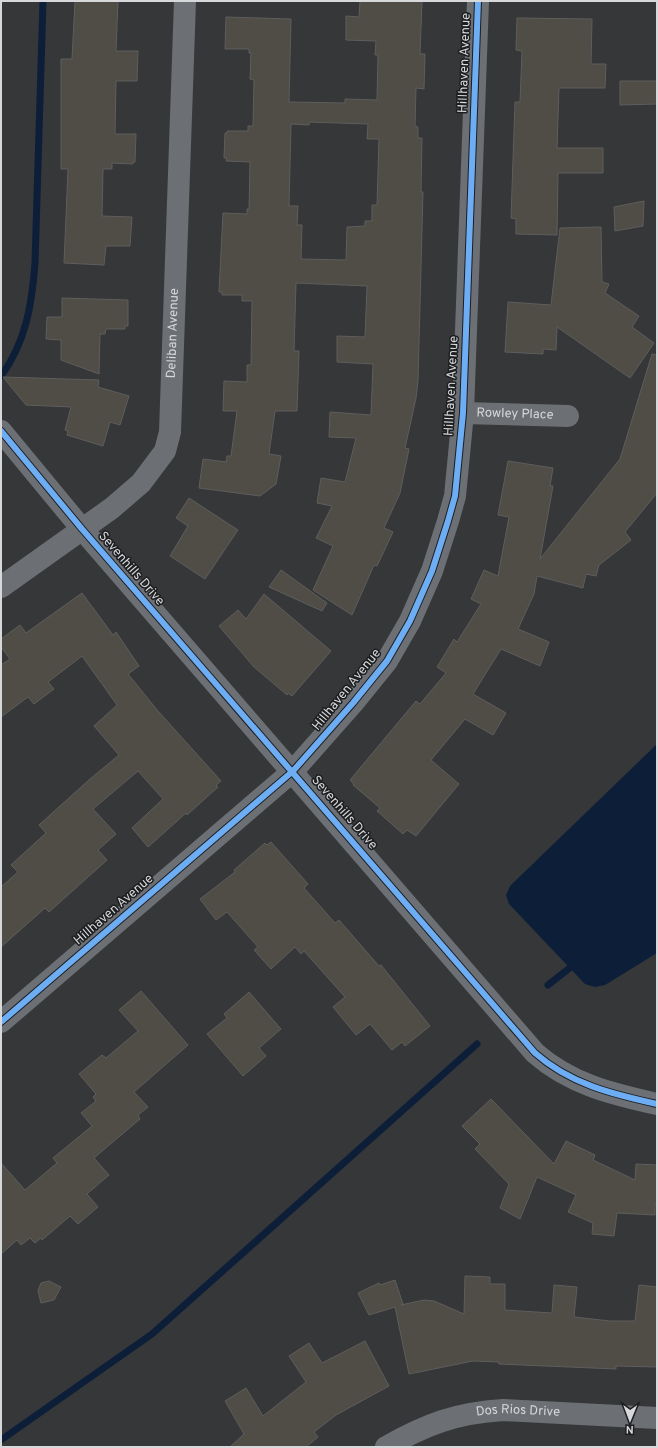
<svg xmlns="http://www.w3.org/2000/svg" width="658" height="1448" font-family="Overpass,sans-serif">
<rect width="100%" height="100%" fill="#363739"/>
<path fill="#0d1e39" d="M 657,744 L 657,953 L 605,985 L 595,987 L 585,984 L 509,904 L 506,895 L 510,886 Z"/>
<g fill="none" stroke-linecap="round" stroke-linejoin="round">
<g stroke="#0d1e39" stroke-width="7">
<path d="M 1,376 C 26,342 32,304 35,263 L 43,1"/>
<path d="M 548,985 L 576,963"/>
<path d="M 1,1440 L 152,1334 L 477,1044"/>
</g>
</g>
<g fill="#504c46" stroke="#5e5e5e" fill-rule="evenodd">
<path d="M 75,1 L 118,1 L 116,51 L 138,51 L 137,81 L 116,81 L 115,134 L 136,134 L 135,162 L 133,162 L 133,164 L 112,163 L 112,169 L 103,169 L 102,216 L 132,217 L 130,246 L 106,246 L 104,265 L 64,263 L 68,169 L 61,169 L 61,59 L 72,59 Z"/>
<path d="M 360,1 L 422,1 L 420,54 L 425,54 L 424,89 L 416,88 L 415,126 L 418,127 L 418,138 L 422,138 L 421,192 L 423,192 L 418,381 L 416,398 L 405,448 L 409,449 L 400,493 L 384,528 L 393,532 L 377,566 L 374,565 L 352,615 L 313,590 L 333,546 L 316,538 L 332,506 L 317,503 L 321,478 L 345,482 L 356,438 L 329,437 L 330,412 L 371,415 L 373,364 L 337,362 L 337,336 L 365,337 L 367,286 L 296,283 L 294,351 L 299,351 L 297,411 L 275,411 L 269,454 L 281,456 L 276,484 L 260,496 L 199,488 L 203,459 L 226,462 L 227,456 L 231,456 L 237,411 L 223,411 L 224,381 L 247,382 L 247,365 L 251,365 L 252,301 L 242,301 L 242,295 L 222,295 L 222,292 L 219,292 L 223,213 L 247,214 L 247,209 L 249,209 L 250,162 L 226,161 L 227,158 L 224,158 L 225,133 L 227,133 L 227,131 L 248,131 L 248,126 L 253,126 L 254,80 L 250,79 L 251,53 L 249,53 L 249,49 L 225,49 L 226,17 L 291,19 L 289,102 L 345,103 L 345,99 L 377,100 L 378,55 L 375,55 L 376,41 L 346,40 L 346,16 L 359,17 ZM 309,122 L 368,124 L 367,139 L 379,139 L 377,205 L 372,205 L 372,221 L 365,221 L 365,226 L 347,227 L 346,260 L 301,259 L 302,225 L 297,225 L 298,206 L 289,206 L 291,124 L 309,125 Z"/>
<path d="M 517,18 L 592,19 L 591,64 L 606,64 L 605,88 L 559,88 L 557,148 L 603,148 L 603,173 L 558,173 L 557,235 L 516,234 L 516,219 L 511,218 L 515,102 L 520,102 L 522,51 L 516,50 Z"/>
<path d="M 620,81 L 657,81 L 657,104 L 620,105 Z"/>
<path d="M 644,201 L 643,226 L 615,231 L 614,207 Z"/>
<path d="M 601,227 L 602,282 L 609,284 L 605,293 L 639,316 L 632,327 L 654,343 L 630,378 L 557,327 L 556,350 L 543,349 L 543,354 L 505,352 L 508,302 L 551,305 L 560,228 Z"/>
<path d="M 62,298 L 128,300 L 128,326 L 125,326 L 125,329 L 106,329 L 105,334 L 100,334 L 99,374 L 61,360 L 61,340 L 46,339 L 47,317 L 62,317 Z"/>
<path d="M 652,354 L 657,355 L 657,493 L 625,532 L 631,540 L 599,565 L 596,576 L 586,574 L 583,588 L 537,576 L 534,594 L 518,629 L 549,642 L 540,666 L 501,649 L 473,694 L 506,713 L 493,735 L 465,719 L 431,760 L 459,784 L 416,836 L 407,830 L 403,834 L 377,811 L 380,808 L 353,785 L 354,784 L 350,780 L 416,701 L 420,704 L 446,673 L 437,667 L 454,639 L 457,642 L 481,604 L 471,599 L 484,570 L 498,576 L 509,517 L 498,515 L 508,461 L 553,468 L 550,486 L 553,486 L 540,559 L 620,459 Z"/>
<path d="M 3,377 L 99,380 L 98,387 L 129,396 L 120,425 L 110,422 L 103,446 L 67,435 L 68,431 L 65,430 L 71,407 L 26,405 Z"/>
<path d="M 189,498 L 238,530 L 205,579 L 170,556 L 188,526 L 176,518 Z"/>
<path d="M 281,570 L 327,603 L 322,611 L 269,587 Z"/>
<path d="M 82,593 L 113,635 L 116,632 L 139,666 L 128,674 L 158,711 L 221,781 L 216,785 L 218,787 L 187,815 L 186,813 L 148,847 L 132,828 L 163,799 L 138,771 L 93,809 L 116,834 L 98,850 L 107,860 L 49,912 L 45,908 L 1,947 L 1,887 L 18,872 L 11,865 L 46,833 L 39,825 L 90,779 L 119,755 L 94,726 L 117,705 L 82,656 L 48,682 L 54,689 L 34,704 L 28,697 L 1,717 L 1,665 L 10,659 L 1,647 L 1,639 L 20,625 L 26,633 Z"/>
<path d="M 264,594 L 331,651 L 292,696 L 288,693 L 287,695 L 254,667 L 219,626 L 238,610 L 246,619 Z"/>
<path d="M 271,842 L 308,884 L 304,888 L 335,923 L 339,920 L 379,966 L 381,965 L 430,1026 L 405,1046 L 402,1042 L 392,1050 L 370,1024 L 356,1035 L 333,1007 L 345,997 L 304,951 L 301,954 L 295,947 L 271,969 L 254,950 L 258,947 L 227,912 L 216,920 L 200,899 L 235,872 L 234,870 L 265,843 L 267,845 Z"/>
<path d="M 141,991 L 188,1045 L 134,1092 L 148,1107 L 138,1115 L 140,1119 L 94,1158 L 109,1175 L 87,1194 L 98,1207 L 78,1224 L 70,1216 L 42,1240 L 41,1238 L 35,1243 L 30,1238 L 21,1245 L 17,1240 L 1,1254 L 1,1163 L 25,1190 L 57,1163 L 53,1158 L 92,1126 L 81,1113 L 96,1101 L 93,1097 L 96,1094 L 79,1074 L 102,1055 L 106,1058 L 138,1031 L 119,1010 Z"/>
<path d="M 249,992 L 281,1029 L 259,1048 L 266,1056 L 243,1076 L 207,1034 L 227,1018 L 224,1014 Z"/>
<path d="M 491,1099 L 554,1164 L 566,1141 L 595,1155 L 593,1160 L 635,1180 L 636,1164 L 657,1165 L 657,1204 L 655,1204 L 655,1215 L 617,1213 L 614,1236 L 592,1234 L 593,1223 L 568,1212 L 576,1195 L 537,1177 L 520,1219 L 500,1208 L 509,1184 L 475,1149 L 480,1144 L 462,1126 Z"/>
<path d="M 465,1276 L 490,1277 L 490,1284 L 505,1284 L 505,1310 L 552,1313 L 554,1285 L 577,1287 L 574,1317 L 610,1321 L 635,1321 L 639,1285 L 657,1287 L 657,1367 L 616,1366 L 616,1369 L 499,1364 L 499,1362 L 473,1361 L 409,1374 L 395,1307 L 369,1315 L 358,1293 L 379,1283 L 380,1285 L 395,1280 L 403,1304 L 401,1305 L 424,1300 L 434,1301 L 464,1314 Z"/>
<path d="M 49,1281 L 61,1287 L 54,1300 L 41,1303 L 38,1291 L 41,1283 Z"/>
<path d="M 365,1341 L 389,1386 L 336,1415 L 314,1432 L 318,1437 L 306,1447 L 230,1447 L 244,1434 L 225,1401 L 246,1388 L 263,1416 L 306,1382 L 289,1356 L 309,1343 L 322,1363 Z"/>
</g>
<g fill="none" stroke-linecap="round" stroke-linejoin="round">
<g stroke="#6c6f74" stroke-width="22">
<path id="s1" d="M 463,413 L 568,416"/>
<path d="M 1,431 L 82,529 L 535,1053 C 570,1084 612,1094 657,1104"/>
<path id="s2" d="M 1,587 L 112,508 L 141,483 L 165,451 L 170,432 L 185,1"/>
<path d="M 1,1022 L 293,771 L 353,703 L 387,661 L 410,621 L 432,571 L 448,521 L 455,496 L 463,413 L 478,1"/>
<path id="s3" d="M 386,1447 C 427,1424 456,1413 503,1410 L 657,1418"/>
</g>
<defs>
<g id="cycleway">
<path d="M 1,431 L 82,529 L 535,1053 C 570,1084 612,1094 657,1104"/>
<path d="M 1,1022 L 293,771 L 353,703 L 387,661 L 410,621 L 432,571 L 448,521 L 455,496 L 463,413 L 478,1"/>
</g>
</defs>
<use href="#cycleway" stroke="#1d1e20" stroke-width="8"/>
<use href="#cycleway" stroke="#6dadf4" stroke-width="6"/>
</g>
<g text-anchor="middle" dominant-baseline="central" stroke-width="3" stroke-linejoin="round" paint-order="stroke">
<g font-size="13" fill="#d7d8da" stroke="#1d1e20">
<text transform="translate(465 63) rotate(-88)">Hillhaven Avenue</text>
<text stroke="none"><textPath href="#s2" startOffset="333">Deliban Avenue</textPath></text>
<text transform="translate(452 386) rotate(-87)">Hillhaven Avenue</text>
<text stroke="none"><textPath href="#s1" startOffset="52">Rowley Place</textPath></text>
<text transform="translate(131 569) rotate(49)">Sevenhills Drive</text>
<text transform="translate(347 690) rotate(-51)">Hillhaven Avenue</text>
<text transform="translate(344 813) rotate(49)">Sevenhills Drive</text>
<text transform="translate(114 910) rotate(-41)">Hillhaven Avenue</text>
<text stroke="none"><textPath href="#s3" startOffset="139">Dos Rios Drive</textPath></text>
</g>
</g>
<rect width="658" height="1448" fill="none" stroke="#d7d8da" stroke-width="4"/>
<g transform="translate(630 1420) rotate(181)" stroke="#1d1e20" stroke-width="3" paint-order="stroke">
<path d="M0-3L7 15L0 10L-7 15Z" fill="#d7d8da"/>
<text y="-6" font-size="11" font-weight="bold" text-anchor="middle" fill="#d7d8da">N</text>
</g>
</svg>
